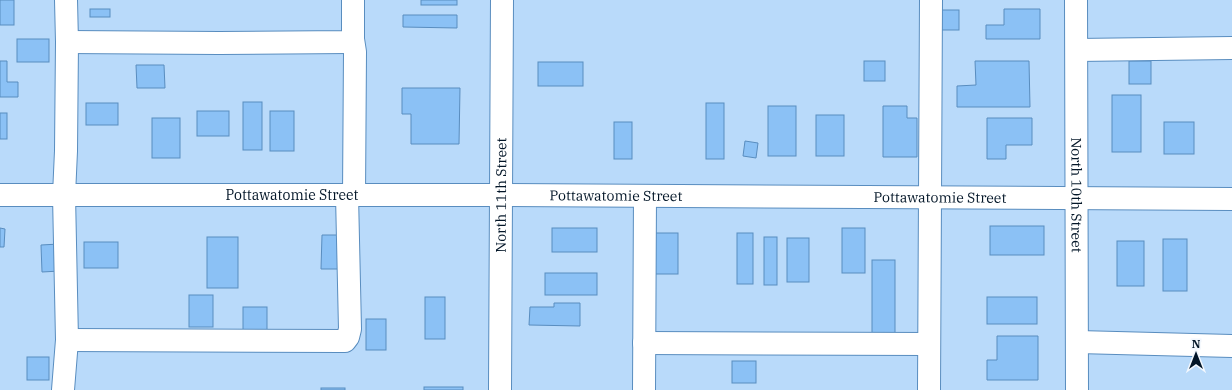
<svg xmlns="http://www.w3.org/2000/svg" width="1232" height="390" font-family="'IBM Plex Serif',serif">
<rect width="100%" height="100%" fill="#b9dafa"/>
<g fill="#8bc1f5" stroke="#598dbf">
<rect x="0" y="0" width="14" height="25"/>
<rect x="421" y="0" width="36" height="5"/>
<rect x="90" y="9" width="20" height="8"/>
<path d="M 1004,9 L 1040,9 L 1040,39 L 986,39 L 986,25 L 1004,25 Z"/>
<rect x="938" y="10" width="21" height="20"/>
<path d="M 403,15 L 457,15 L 457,28 L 403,27 Z"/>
<rect x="17" y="39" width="32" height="23"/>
<path d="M 0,61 L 7,61 L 7,82 L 18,82 L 18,97 L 0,97 Z"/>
<rect x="864" y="61" width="21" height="20"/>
<path d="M 975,61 L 1029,61 L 1030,107 L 957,107 L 957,86 L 976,85 Z"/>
<rect x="1129" y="61" width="22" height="23"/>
<rect x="538" y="62" width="45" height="24"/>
<path d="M 136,65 L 164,65 L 165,88 L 137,88 Z"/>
<path d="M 402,88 L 460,88 L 459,144 L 411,144 L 411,114 L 402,114 Z"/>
<rect x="1112" y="95" width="29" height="57"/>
<rect x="243" y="102" width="19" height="48"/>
<rect x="86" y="103" width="32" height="22"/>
<rect x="706" y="103" width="18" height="56"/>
<rect x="768" y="106" width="28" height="50"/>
<path d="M 883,106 L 907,106 L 907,118 L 917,118 L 917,157 L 883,157 Z"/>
<rect x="197" y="111" width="32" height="25"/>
<rect x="270" y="111" width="24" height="40"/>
<rect x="0" y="113" width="7" height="26"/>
<rect x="816" y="115" width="28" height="41"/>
<rect x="152" y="118" width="28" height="40"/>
<path d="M 987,118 L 1032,118 L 1032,145 L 1006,145 L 1006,159 L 987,159 Z"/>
<rect x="614" y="122" width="18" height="37"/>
<rect x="1164" y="122" width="30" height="32"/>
<path d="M 745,141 L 758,143 L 756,158 L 743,156 Z"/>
<rect x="990" y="226" width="54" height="29"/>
<path d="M 0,228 L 5,229 L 4,247 L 0,247 Z"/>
<rect x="552" y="228" width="45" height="24"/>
<rect x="842" y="228" width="23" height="45"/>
<rect x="652" y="233" width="26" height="41"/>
<rect x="737" y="233" width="16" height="51"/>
<path d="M 322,235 L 345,235 L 345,269 L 321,269 Z"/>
<rect x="207" y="237" width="31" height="51"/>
<rect x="764" y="237" width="13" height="48"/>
<rect x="787" y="238" width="22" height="44"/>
<rect x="1163" y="239" width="24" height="52"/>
<rect x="1117" y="241" width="27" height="45"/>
<rect x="84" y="242" width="34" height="26"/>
<path d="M 59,244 L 60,271 L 42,272 L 41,245 Z"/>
<rect x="872" y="260" width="23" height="76"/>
<rect x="545" y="273" width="52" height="22"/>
<rect x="189" y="295" width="24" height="32"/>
<rect x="425" y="297" width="20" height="42"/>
<rect x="987" y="297" width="50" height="27"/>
<path d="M 554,303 L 580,303 L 580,326 L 529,325 L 530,307 L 554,307 Z"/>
<rect x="243" y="307" width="24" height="27"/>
<rect x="366" y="319" width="20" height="31"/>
<path d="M 997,336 L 1038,336 L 1038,380 L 987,380 L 987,360 L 997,360 Z"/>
<rect x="27" y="357" width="22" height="23"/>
<rect x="732" y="361" width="24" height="22"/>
<rect x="424" y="387" width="39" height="3"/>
<rect x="321" y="388" width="24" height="2"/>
</g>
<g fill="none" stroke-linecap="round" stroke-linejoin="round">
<defs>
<g id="minor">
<path id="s1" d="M 1076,0 L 1077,390"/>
<path d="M 353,39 L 355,52 L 354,195"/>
<path d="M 67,42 L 219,43 L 349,42 L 353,39 L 353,0"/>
<path d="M 1077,50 L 1232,48"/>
<path id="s2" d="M 0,195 L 502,195 L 1232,199"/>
<path d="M 67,340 L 345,341 L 348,337 L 350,329 L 347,195"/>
<path d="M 1078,342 L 1232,346"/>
<path d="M 644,343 L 929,344"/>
<path d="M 63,390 L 67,340 L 64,195 L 66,151 L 67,42 L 66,0"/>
<path id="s3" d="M 500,390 L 502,0"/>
<path d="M 644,390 L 645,196"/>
<path d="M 929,390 L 931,0"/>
</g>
</defs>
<use href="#minor" stroke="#598dbf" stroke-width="24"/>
<use href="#minor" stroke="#fff" stroke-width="22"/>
</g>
<g text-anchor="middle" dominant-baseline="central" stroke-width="4" stroke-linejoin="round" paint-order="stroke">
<g font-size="14" fill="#021527" stroke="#f2f7fd">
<text stroke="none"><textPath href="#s2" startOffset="292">Pottawatomie Street</textPath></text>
<text stroke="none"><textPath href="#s3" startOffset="195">North 11th Street</textPath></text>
<text stroke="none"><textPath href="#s2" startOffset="616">Pottawatomie Street</textPath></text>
<text stroke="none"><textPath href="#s1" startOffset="195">North 10th Street</textPath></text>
<text stroke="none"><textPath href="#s2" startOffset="940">Pottawatomie Street</textPath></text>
</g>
</g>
<g transform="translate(1196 354)" stroke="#f2f7fd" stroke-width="3" paint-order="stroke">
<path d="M0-3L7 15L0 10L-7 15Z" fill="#021527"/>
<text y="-6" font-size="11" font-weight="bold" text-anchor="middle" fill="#021527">N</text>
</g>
</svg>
